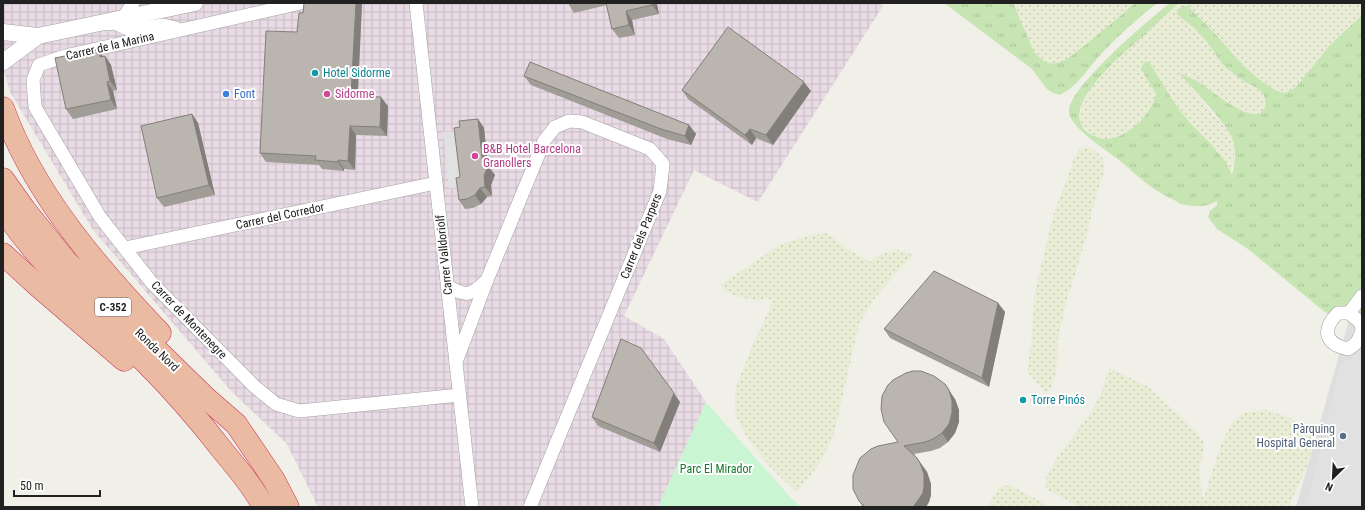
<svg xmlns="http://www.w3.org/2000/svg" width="1365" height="510" font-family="'Roboto Condensed',sans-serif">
<defs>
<pattern id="industrial-grid" width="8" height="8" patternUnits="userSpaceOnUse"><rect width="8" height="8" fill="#e9dbe5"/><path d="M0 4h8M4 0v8" fill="none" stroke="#c8bcc4"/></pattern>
<pattern id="farmland-dots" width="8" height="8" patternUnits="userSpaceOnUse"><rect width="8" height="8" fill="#e9edd6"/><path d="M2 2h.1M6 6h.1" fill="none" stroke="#c8cbb7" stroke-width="1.8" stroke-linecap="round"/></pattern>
<pattern id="grass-tufts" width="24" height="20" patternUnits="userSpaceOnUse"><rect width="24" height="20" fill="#c6e5b3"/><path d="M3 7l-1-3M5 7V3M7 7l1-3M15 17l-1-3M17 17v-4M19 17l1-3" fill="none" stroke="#aac49a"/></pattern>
</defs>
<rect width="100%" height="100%" fill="#f0efe8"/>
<path fill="#dfdede" d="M 1362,318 L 1362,507 L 1296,507 L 1349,320 Z"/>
<path fill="url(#industrial-grid)" d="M 3,3 L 880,3 L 883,6 L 758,202 L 694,170 L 624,316 L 664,339 L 706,402 L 658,507 L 318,507 L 287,444 L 231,391 L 93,230 L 10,92 L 3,68 Z"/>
<g fill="url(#farmland-dots)">
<path d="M 1013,3 L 1135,3 L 1103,32 L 1064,62 L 1056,64 L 1048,63 L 1039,59 L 1033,52 Z"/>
<path d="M 1179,3 L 1362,3 L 1362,15 L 1329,46 L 1297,86 L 1291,91 L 1286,92 L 1280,92 L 1267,85 L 1250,73 L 1235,59 L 1216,35 L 1188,6 L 1177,12 L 1179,16 L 1193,27 L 1207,42 L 1224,66 L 1245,82 L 1259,89 L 1264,95 L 1265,100 L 1266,106 L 1263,111 L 1259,114 L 1253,114 L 1228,103 L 1197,81 L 1180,74 L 1226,129 L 1233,141 L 1234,153 L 1232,176 L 1225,161 L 1210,143 L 1190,123 L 1175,104 L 1150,63 L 1142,69 L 1156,94 L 1155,101 L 1149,111 L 1132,129 L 1119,138 L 1110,139 L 1100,139 L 1089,133 L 1082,126 L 1079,122 L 1080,115 L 1083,102 L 1089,90 L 1098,78 L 1117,59 Z"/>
<path d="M 1085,147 L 1091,148 L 1099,154 L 1103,159 L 1105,168 L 1093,207 L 1087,235 L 1066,303 L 1058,339 L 1057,369 L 1052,386 L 1049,390 L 1045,392 L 1042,389 L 1027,371 L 1031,347 L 1035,292 L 1053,216 L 1075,156 L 1079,149 Z"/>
<path d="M 827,233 L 849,250 L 870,262 L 881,254 L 898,250 L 914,255 L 900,269 L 874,299 L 859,324 L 834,434 L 820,463 L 797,492 L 769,466 L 746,436 L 735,414 L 735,391 L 750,351 L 770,308 L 772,301 L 766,298 L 758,301 L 736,296 L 724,291 L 721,285 L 779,245 L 807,236 Z"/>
<path d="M 1109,368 L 1149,387 L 1193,429 L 1205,444 L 1199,469 L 1203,500 L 1221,444 L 1232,422 L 1244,413 L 1265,410 L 1286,416 L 1313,432 L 1310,459 L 1290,504 L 1290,507 L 1080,507 L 1046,489 L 1046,477 L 1057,458 L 1092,411 L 1102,391 Z"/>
<path d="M 1010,485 L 1049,506 L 1052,507 L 988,507 L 999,487 Z"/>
</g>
<g fill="url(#grass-tufts)">
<path d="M 944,3 L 1013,3 L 1034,52 C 1040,59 1047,65 1057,63 C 1066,62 1073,54 1080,49 C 1099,34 1117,19 1135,3 L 1157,3 C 1137,19 1119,35 1102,53 C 1088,68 1078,86 1060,95 L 1053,93 L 1047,89 L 1032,69 Z"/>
<path d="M 1170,3 L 1179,3 C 1166,15 1153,26 1141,38 C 1122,54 1046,117 1096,137 C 1120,147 1152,116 1156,94 L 1141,69 L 1143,64 L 1146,61 L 1150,63 L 1175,104 L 1190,123 L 1210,143 L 1225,161 L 1232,175 C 1235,166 1236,151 1233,141 C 1228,124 1192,88 1179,73 L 1197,81 L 1228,103 L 1245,112 L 1253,114 L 1259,114 L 1263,111 L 1266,106 L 1264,95 L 1259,89 L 1245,82 L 1224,66 L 1207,42 L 1193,27 L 1179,16 L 1177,14 L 1179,9 L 1183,6 L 1188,6 C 1197,15 1207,25 1216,35 C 1233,53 1243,68 1264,83 C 1269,86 1275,90 1280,92 C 1287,94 1292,90 1297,86 L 1329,46 L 1362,15 L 1362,315 L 1343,316 L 1326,313 L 1248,249 L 1217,229 L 1208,217 L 1210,211 L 1217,205 L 1217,201 C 1212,203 1207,206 1202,206 C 1197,207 1187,205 1181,204 C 1178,202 1174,200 1170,198 C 1148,187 1138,176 1119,160 C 1108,151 1067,126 1069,110 C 1071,86 1148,20 1170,3 Z"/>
</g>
<path fill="#caf5d3" d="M 706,402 L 792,499 L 801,507 L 658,507 Z"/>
<g fill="#e1e1e1">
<path d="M 465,131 L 466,187 L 449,188 L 443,132 Z"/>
<path d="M 1362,349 L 1362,507 L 1306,507 L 1340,365 L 1342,362 L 1351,359 Z"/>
</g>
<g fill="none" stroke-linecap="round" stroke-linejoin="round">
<defs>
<g id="minor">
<path d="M 301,3 L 65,56 L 39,65 L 33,80 L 35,107 L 100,217 L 152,283 L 254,386 L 276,404 L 299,411 L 460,395"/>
<path d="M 416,3 L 472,507"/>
<path d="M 123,18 L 133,3"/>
<path d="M 106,24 L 115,23 L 130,30 L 163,25 L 176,28"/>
<path d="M 125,248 L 436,183"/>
<path d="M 448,286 C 466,297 470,296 485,282"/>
<path d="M 1349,313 L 1362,296"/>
<path d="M 1362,328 L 1360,322 L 1349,313 L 1338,313 C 1321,330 1325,344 1348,349 C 1357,344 1360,339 1362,329"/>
<path d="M 456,362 L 487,280 L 544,141 L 555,127 L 569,121 L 582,122 L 650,149 L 663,164 L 660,191 L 530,507"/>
</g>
<g id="tertiary">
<path d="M 3,32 L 38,36 L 195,3"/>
<path d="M 3,62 L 38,36"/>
</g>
<g id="trunk">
<path d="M 3,108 C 33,193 98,268 160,333"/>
<path d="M 3,179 L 25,210 L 66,261 L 206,398 L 236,424 L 274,480 L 288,507"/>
<path d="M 3,209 C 42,268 95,313 145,362 C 173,390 199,420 223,451 C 238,469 253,487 264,507"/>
<path d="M 3,254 L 38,286 L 124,360"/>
</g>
</defs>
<use href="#minor" stroke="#a2a2a2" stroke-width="14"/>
<use href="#tertiary" stroke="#a2a2a2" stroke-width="17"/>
<use href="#trunk" stroke="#cd3759" stroke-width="23"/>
<use href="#minor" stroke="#fff" stroke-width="13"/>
<use href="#tertiary" stroke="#fff" stroke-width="16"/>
<use href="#trunk" stroke="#eabaa3" stroke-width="22"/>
</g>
<g fill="#a09c96">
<path d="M 304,3 L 362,3 L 358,96 L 388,106 L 387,136 L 356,135 L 355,170 L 344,169 L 344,171 L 322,169 L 319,165 L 266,162 L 260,153 L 303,13 Z"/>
<path d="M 568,3 L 661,3 L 657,4 L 659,14 L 632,20 L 635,35 L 619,38 L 612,29 L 607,5 L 574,13 Z"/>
<path d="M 103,56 L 105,56 L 111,65 L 117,90 L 113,91 L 117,109 L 73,119 L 66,109 Z"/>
<path d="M 524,76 L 689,125 L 696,134 L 691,145 L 667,139 L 531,85 Z"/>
<path d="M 682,90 L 811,91 L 773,145 L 756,138 L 752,145 L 688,99 Z"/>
<path d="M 192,114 L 198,123 L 215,195 L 164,207 L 157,198 Z"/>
<path d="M 478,119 L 484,128 L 488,166 L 495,175 L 491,185 L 492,196 L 487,197 L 481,204 L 473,208 L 465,209 L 459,200 L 460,177 L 460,127 Z"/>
<path d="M 998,303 L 1005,312 L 989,387 L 890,338 L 884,329 Z"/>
<path d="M 955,399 L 959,410 L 959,422 L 955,433 L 948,442 L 940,448 L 931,451 L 914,454 L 927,472 L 931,484 L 931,495 L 929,502 L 926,507 L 863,507 L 859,501 L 898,442 Z"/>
<path d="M 680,402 L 660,452 L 598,426 L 592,417 Z"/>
</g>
<g fill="#827f7a">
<path d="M 356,3 L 362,3 L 357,105 L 351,96 Z"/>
<path d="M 652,3 L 656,3 L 657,4 L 659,14 L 652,5 Z"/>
<path d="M 626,11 L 632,20 L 635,35 L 629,25 Z"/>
<path d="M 98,49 L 104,58 L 100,57 Z"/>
<path d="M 105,56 L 111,65 L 117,90 L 110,81 Z"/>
<path d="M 107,82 L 113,91 L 117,109 L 111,100 Z"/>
<path d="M 804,82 L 811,91 L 773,145 L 766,135 Z"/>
<path d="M 381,97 L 388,106 L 387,136 L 380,127 Z"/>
<path d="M 192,114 L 198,123 L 215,195 L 209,185 Z"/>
<path d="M 478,119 L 484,128 L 488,166 L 495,175 L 491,185 L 492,196 L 485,187 Z"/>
<path d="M 689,125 L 696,134 L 691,145 L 685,136 Z"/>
<path d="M 350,126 L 356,135 L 355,170 L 348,161 Z"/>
<path d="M 750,129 L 756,138 L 752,145 L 745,135 Z"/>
<path d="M 338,160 L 344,169 L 344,171 L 338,162 Z"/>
<path d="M 480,188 L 487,197 L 481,204 L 475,195 Z"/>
<path d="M 998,303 L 1005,312 L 989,387 L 982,378 Z"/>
<path d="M 945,384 L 955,399 L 959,410 L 959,422 L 955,433 L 948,442 L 942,433 Z"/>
<path d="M 674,393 L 680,402 L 660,452 L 654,443 Z"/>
<path d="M 917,458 L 927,472 L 931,484 L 931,495 L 929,502 L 926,507 L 914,507 L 914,506 Z"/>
</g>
<g fill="#bab5ae" stroke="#827f7a">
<path d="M 304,3 L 356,3 L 351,96 L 381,97 L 380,127 L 350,126 L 348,161 L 338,160 L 338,162 L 315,160 L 316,156 L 260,153 L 266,31 L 297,32 L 299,13 L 303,13 Z"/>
<path d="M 606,3 L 652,3 L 652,5 L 626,11 L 629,25 L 612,29 Z"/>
<path d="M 728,27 L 804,82 L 766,135 L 750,129 L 745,135 L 682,90 Z"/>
<path d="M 98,49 L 100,57 L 105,56 L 110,81 L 107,82 L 111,100 L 66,109 L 55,58 Z"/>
<path d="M 530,62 L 689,125 L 685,136 L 661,129 L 524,76 Z"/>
<path d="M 192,114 L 209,185 L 157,198 L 141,126 Z"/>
<path d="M 478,119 L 483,166 L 488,166 L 484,176 L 485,187 L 480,188 L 475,195 L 467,199 L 459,200 L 456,178 L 460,177 L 454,128 L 460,127 L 459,121 Z"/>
<path d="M 934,271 L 998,303 L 982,378 L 884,329 Z"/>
<path d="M 621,339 L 641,348 L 674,393 L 654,443 L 592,417 Z"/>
<path d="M 913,371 L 921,371 L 934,376 L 945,384 L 949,390 L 952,401 L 952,413 L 949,424 L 942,433 L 933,439 L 925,442 L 904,446 L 917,458 L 920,463 L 924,474 L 924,486 L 923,493 L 914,506 L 913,507 L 865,507 L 859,501 L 853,489 L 853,475 L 860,458 L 871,449 L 878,446 L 898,442 L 884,422 L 881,409 L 882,396 L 888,385 L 893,380 L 906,373 Z"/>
</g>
<g fill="#0f9aa8" stroke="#fff" stroke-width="1.5">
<circle cx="315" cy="73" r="4"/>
<circle cx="1023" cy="400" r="4"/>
</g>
<circle fill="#3f7fe0" stroke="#fff" stroke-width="1.5" cx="226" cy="94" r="4"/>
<g fill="#d1479c" stroke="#fff" stroke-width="1.5">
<circle cx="327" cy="94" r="4"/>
<circle cx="475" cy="156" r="4"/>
</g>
<circle fill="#5c6f8a" stroke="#fff" stroke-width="1.5" cx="1343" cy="436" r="4"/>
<g text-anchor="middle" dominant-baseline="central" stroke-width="4" stroke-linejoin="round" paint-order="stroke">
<rect fill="#fff" stroke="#646464" stroke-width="1" x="95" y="298" width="36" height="18" rx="3"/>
<g font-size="11" font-weight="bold" fill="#212121">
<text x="113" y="307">C-352</text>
</g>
<g font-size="12" fill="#212121" stroke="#fff">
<text transform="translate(110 46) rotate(-13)">Carrer de la Marina</text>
<text transform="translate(280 216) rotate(-12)">Carrer del Corredor</text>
<text transform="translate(641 236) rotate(-68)">Carrer dels Parpers</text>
<text transform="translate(444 255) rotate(-96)">Carrer Valldoriolf</text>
<text transform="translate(189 320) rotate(46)">Carrer de Montenegre</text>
<text transform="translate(157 350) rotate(44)">Ronda Nord</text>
</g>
<g font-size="12" fill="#0d838f" stroke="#fff" text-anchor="start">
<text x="323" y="73">Hotel Sidorme</text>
<text x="1031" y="400">Torre Pinós</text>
</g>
<g font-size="12" fill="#366cbe" stroke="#fff" text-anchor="start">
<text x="234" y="94">Font</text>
</g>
<g font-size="12" fill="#b23c85" stroke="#fff" text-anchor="start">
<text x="335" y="94">Sidorme</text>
<text x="483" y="149">B&amp;B Hotel Barcelona<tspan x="483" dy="14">Granollers</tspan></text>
</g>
<g font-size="12" fill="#4e5e75" stroke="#fff" text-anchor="end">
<text x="1335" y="429">Pàrquing<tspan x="1335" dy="14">Hospital General</tspan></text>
</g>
<g font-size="12" fill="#16782a" stroke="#fff">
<text x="716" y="469">Parc El Mirador</text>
</g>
</g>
<rect width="1365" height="510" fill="none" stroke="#212121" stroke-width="8"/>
<g transform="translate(1333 478) rotate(204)" stroke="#ffffff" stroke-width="3" paint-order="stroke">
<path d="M0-3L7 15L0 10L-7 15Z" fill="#212121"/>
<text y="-6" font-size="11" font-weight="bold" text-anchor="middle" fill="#212121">N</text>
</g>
<path d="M14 490v6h86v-6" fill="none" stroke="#212121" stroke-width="2"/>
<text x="20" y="490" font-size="12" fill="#212121" stroke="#ffffff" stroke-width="3" paint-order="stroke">50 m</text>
</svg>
